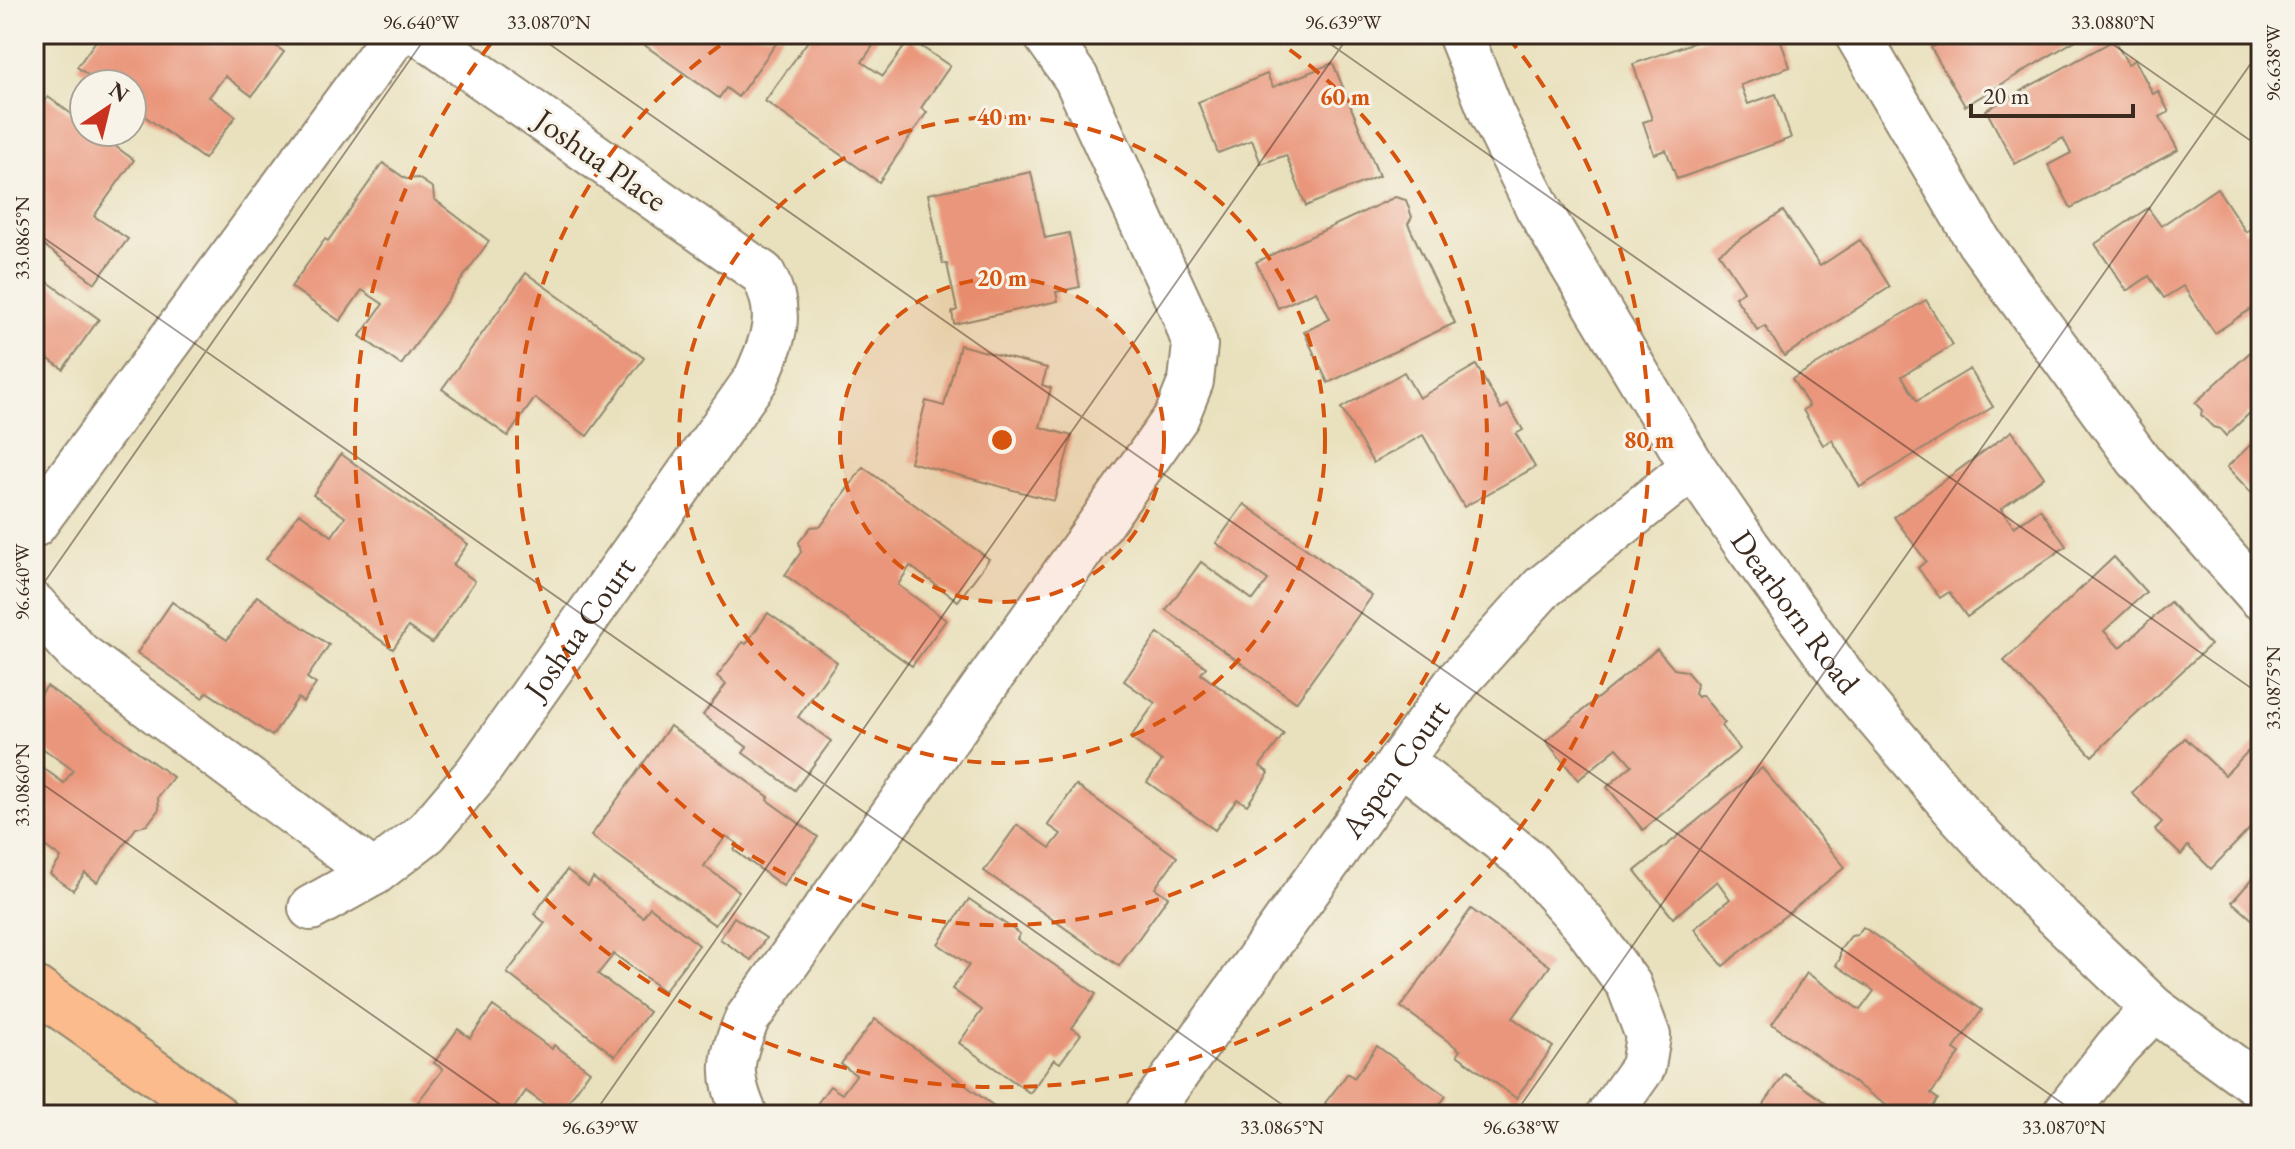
<svg xmlns="http://www.w3.org/2000/svg" width="2295" height="1149" font-family="'EB Garamond',serif">
<rect width="100%" height="100%" fill="#f7f3e8"/>
<filter id="ink" filterUnits="userSpaceOnUse"><feTurbulence type="fractalNoise" baseFrequency=".0125" numOctaves="2"/><feDisplacementMap in="SourceGraphic" scale="16" xChannelSelector="R" yChannelSelector="G"/><feConvolveMatrix kernelMatrix="1 2 1 2 8 2 1 2 1" color-interpolation-filters="sRGB"/></filter>
<filter id="wash" filterUnits="userSpaceOnUse"><feTurbulence type="fractalNoise" baseFrequency=".006" numOctaves="4" result="noise"/><feDisplacementMap in="SourceGraphic" scale="32" xChannelSelector="R" yChannelSelector="G"/><feGaussianBlur stdDeviation="1.8" result="paint"/><feColorMatrix in="noise" values="0 0 0 0 0 0 0 0 0 0 0 0 0 0 0 0 0 1.4 0 .05"/><feComposite in="paint" operator="in"/></filter>
<g filter="url(#wash)">
<rect width="100%" height="100%" fill="#e9e1be"/>
<g id="blocks">
<g fill="#ea967c">
<path d="M 101,34 L 259,34 L 284,52 L 252,96 L 225,76 L 209,97 L 236,116 L 204,159 L 132,107 L 132,84 L 100,84 L 77,67 Z"/>
<path d="M 629,34 L 783,34 L 738,97 L 726,88 L 719,98 Z"/>
<path d="M 813,34 L 881,34 L 862,62 L 883,76 L 910,39 L 950,66 L 921,108 L 927,112 L 879,182 L 765,101 Z"/>
<path d="M 1718,34 L 1778,34 L 1790,67 L 1741,85 L 1748,104 L 1776,94 L 1791,138 L 1677,179 L 1666,150 L 1654,154 L 1643,122 L 1652,119 L 1633,64 Z"/>
<path d="M 1954,34 L 2086,34 L 1965,106 L 1931,48 Z"/>
<path d="M 2114,40 L 2128,64 L 2135,60 L 2153,94 L 2158,91 L 2169,112 L 2160,117 L 2178,150 L 2071,208 L 2048,165 L 2071,153 L 2063,138 L 2015,164 L 1986,110 Z"/>
<path d="M 1333,63 L 1379,176 L 1306,206 L 1286,155 L 1261,164 L 1252,140 L 1218,153 L 1198,102 L 1267,74 L 1273,87 Z"/>
<path d="M 48,97 L 84,123 L 84,132 L 96,132 L 134,160 L 94,216 L 128,239 L 95,283 L 34,238 L 34,117 Z"/>
<path d="M 383,163 L 406,179 L 418,178 L 433,188 L 434,199 L 489,241 L 401,365 L 360,336 L 383,304 L 362,290 L 340,321 L 291,287 L 325,239 L 328,241 Z"/>
<path d="M 1031,172 L 1045,238 L 1069,233 L 1080,287 L 1056,292 L 1058,301 L 954,324 L 952,312 L 957,310 L 947,264 L 943,264 L 928,194 Z"/>
<path d="M 2217,188 L 2246,232 L 2253,227 L 2261,238 L 2261,302 L 2215,333 L 2183,286 L 2164,298 L 2149,276 L 2127,291 L 2095,244 L 2148,208 L 2161,226 Z"/>
<path d="M 1395,197 L 1406,200 L 1412,217 L 1408,224 L 1455,323 L 1328,383 L 1304,332 L 1330,319 L 1316,291 L 1278,308 L 1256,262 Z"/>
<path d="M 1783,211 L 1820,266 L 1860,240 L 1890,287 L 1784,356 L 1765,326 L 1758,331 L 1735,297 L 1744,291 L 1719,253 Z"/>
<path d="M 34,272 L 99,319 L 63,369 L 34,349 Z"/>
<path d="M 526,273 L 644,358 L 587,436 L 535,398 L 508,436 L 442,389 Z"/>
<path d="M 1926,300 L 1953,345 L 1902,376 L 1917,401 L 1970,369 L 1993,407 L 1860,487 L 1832,440 L 1823,445 L 1803,410 L 1809,406 L 1792,379 Z"/>
<path d="M 2261,342 L 2261,413 L 2256,407 L 2226,436 L 2220,429 L 2213,427 L 2201,415 L 2202,410 L 2195,403 Z"/>
<path d="M 960,345 L 1047,368 L 1042,385 L 1051,388 L 1040,427 L 1072,436 L 1054,501 L 910,462 L 926,401 L 944,406 Z"/>
<path d="M 1476,365 L 1501,409 L 1508,405 L 1523,430 L 1516,434 L 1535,467 L 1464,507 L 1423,435 L 1373,463 L 1341,408 L 1404,372 L 1419,398 Z"/>
<path d="M 2012,431 L 2044,477 L 2001,509 L 2014,527 L 2040,509 L 2066,546 L 1967,617 L 1949,592 L 1940,598 L 1918,568 L 1926,561 L 1894,517 Z"/>
<path d="M 2261,435 L 2261,503 L 2227,467 Z"/>
<path d="M 341,454 L 468,544 L 453,565 L 475,581 L 432,643 L 408,627 L 393,649 L 266,559 L 299,513 L 332,536 L 345,517 L 313,495 Z"/>
<path d="M 863,467 L 989,559 L 958,601 L 910,566 L 898,585 L 946,620 L 912,666 L 785,575 L 801,552 L 799,542 L 811,527 L 821,526 Z"/>
<path d="M 1244,504 L 1372,596 L 1296,702 L 1166,610 L 1201,562 L 1253,600 L 1268,580 L 1216,543 Z"/>
<path d="M 2114,557 L 2146,592 L 2104,631 L 2120,648 L 2170,602 L 2210,645 L 2092,756 L 2004,661 Z"/>
<path d="M 257,596 L 329,645 L 307,678 L 316,684 L 303,702 L 298,698 L 272,736 L 207,692 L 203,698 L 137,653 L 172,602 L 227,640 Z"/>
<path d="M 768,613 L 837,662 L 798,717 L 831,741 L 795,790 L 743,753 L 747,747 L 703,715 L 726,684 L 717,676 L 743,642 L 746,644 Z"/>
<path d="M 1158,633 L 1206,667 L 1201,674 L 1284,734 L 1260,766 L 1269,773 L 1247,805 L 1237,799 L 1215,830 L 1147,782 L 1162,761 L 1130,738 L 1155,703 L 1124,681 Z"/>
<path d="M 1657,649 L 1674,669 L 1686,671 L 1697,684 L 1695,694 L 1698,697 L 1702,695 L 1725,723 L 1721,726 L 1740,749 L 1643,830 L 1607,787 L 1632,765 L 1617,748 L 1578,780 L 1546,741 Z"/>
<path d="M 47,686 L 173,777 L 158,797 L 159,809 L 147,825 L 136,828 L 97,882 L 85,873 L 73,890 L 50,874 L 61,858 L 34,838 L 34,767 L 36,763 L 64,783 L 73,770 L 34,742 L 34,704 Z"/>
<path d="M 670,726 L 769,797 L 767,800 L 818,837 L 783,886 L 734,850 L 738,844 L 726,836 L 704,866 L 739,891 L 715,925 L 591,836 Z"/>
<path d="M 2185,738 L 2225,775 L 2260,739 L 2261,741 L 2261,817 L 2211,869 L 2188,846 L 2181,855 L 2155,830 L 2162,822 L 2132,793 Z"/>
<path d="M 1762,768 L 1845,867 L 1723,966 L 1694,929 L 1730,899 L 1717,881 L 1673,918 L 1635,871 Z"/>
<path d="M 1076,785 L 1177,857 L 1155,888 L 1168,897 L 1119,966 L 984,871 L 1017,825 L 1050,848 L 1061,834 L 1048,825 Z"/>
<path d="M 2261,869 L 2261,927 L 2232,902 Z"/>
<path d="M 567,870 L 588,886 L 593,878 L 643,917 L 650,907 L 699,945 L 664,991 L 614,954 L 598,974 L 649,1012 L 615,1056 L 507,973 L 545,923 L 534,914 Z"/>
<path d="M 969,899 L 1020,934 L 1017,939 L 1096,994 L 1072,1028 L 1081,1034 L 1060,1063 L 1054,1059 L 1030,1093 L 959,1043 L 982,1010 L 952,989 L 969,965 L 938,944 Z"/>
<path d="M 1471,909 L 1550,966 L 1513,1018 L 1553,1047 L 1516,1098 L 1457,1055 L 1460,1050 L 1401,1007 Z"/>
<path d="M 734,917 L 766,938 L 751,960 L 720,939 Z"/>
<path d="M 1863,927 L 1982,1010 L 1954,1049 L 1960,1053 L 1931,1094 L 1938,1099 L 1927,1115 L 1900,1115 L 1772,1024 L 1807,973 L 1860,1010 L 1874,991 L 1836,965 L 1840,959 L 1840,950 L 1851,936 L 1857,935 Z"/>
<path d="M 493,1006 L 552,1049 L 554,1045 L 590,1071 L 559,1115 L 526,1091 L 509,1115 L 436,1115 L 418,1102 L 443,1069 L 434,1063 L 458,1029 L 470,1038 Z"/>
<path d="M 875,1019 L 1002,1112 L 1000,1115 L 809,1115 L 830,1086 L 842,1094 L 856,1075 L 841,1064 Z"/>
<path d="M 1377,1046 L 1446,1096 L 1432,1115 L 1336,1115 L 1338,1112 L 1325,1103 L 1348,1073 L 1354,1078 Z"/>
<path d="M 1785,1074 L 1818,1097 L 1840,1115 L 1756,1115 Z"/>
</g>
</g>
</g>
<g filter="url(#ink)">
<use href="#blocks" fill-opacity="0" stroke="#92866e" stroke-width="2"/>
<g fill="none" stroke-linecap="round" stroke-linejoin="round">
<defs>
<g id="minor">
<path id="s1" d="M 1460,34 L 1492,114 L 1538,208 L 1693,467 L 1748,547 L 1847,682 L 1960,815 L 2025,885 L 2154,1009 L 2261,1087"/>
<path d="M 1857,34 L 1979,242 L 2138,459 L 2261,598"/>
<path d="M 34,525 L 396,34"/>
<path d="M 34,605 L 79,654 L 374,873"/>
<path d="M 1400,761 L 1527,860 L 1585,925 L 1629,985 L 1648,1036 L 1643,1067 L 1609,1115"/>
<path id="s2" d="M 311,908 L 374,873 L 427,832 L 477,773 L 756,379 C 773,339 785,315 763,274 L 421,34"/>
<path d="M 745,1115 C 727,1073 730,1060 747,1019 L 1177,416 L 1191,381 L 1195,345 L 1184,314 L 1076,78 L 1045,34"/>
<path id="s3" d="M 1147,1115 L 1457,682 L 1542,588 L 1693,467"/>
<path d="M 2064,1115 L 2117,1047 L 2154,1009"/>
</g>
<path id="major" d="M 34,988 L 215,1115"/>
</defs>
<use href="#minor" stroke="#92866e" stroke-width="48"/>
<use href="#major" stroke="#92866e" stroke-width="48"/>
<use href="#minor" stroke="#fff" stroke-width="44"/>
<use href="#major" stroke="#fbbb8d" stroke-width="44"/>
</g>
</g>
<path fill="none" stroke="#3b2a1e" stroke-width="2" stroke-opacity="0.45" d="M 535,34 L 2079,1115M 1316,34 L 2261,695M 2098,34 L 2261,148M 34,231 L 1297,1115M 34,597 L 428,34M 34,778 L 515,1115M 593,1115 L 1350,34M 1514,1115 L 2261,49"/>
<circle cx="1002" cy="440" r="162" fill="#d7540e" fill-opacity=".12"/>
<g fill="none" stroke="#d7540e" stroke-width="4" stroke-dasharray="14 10">
<circle cx="1002" cy="440" r="162"/>
<circle cx="1002" cy="440" r="323"/>
<path d="M1270 36A485 485 0 1 1 734 36"/>
<path d="M1508 37A647 647 0 1 1 496 37"/>
</g>
<g text-anchor="middle" dominant-baseline="central" stroke-width="6" stroke-linejoin="round" paint-order="stroke">
<g font-size="32" fill="#3b2a1e" stroke="#f7f3e8">
<text transform="translate(601 160) rotate(35)">Joshua Place</text>
<text stroke="none"><textPath href="#s1" startOffset="670">Dearborn Road</textPath></text>
<text stroke="none"><textPath href="#s2" startOffset="394">Joshua Court</textPath></text>
<text stroke="none"><textPath href="#s3" startOffset="426">Aspen Court</textPath></text>
</g>
</g>
<circle cx="1002" cy="440" r="12" fill="#d7540e" stroke="#f7f3e8" stroke-width="4"/>
<g font-size="24" text-anchor="middle" font-weight="bold" fill="#d7540e" stroke="#f7f3e8" stroke-width="6" stroke-linejoin="round" paint-order="stroke">
<text x="1345" y="105">60 m</text>
<text x="1002" y="125">40 m</text>
<text x="1002" y="286">20 m</text>
<text x="1649" y="448">80 m</text>
</g>
<rect width="2295" height="1149" fill="none" stroke="#f7f3e8" stroke-width="88"/>
<g transform="translate(108 108) rotate(35)"><circle r="38" fill="#f7f3e8" stroke="#aca397" stroke-width="2"/>
<path d="M0-6L14 30L0 20L-14 30Z" fill="#c8321e"/>
<text y="-12" font-size="22" font-weight="bold" text-anchor="middle" fill="#3b2a1e">N</text>
</g>
<path d="M1971 104v12h162v-12" fill="none" stroke="#3b2a1e" stroke-width="4"/>
<text x="1983" y="104" font-size="24" fill="#3b2a1e" stroke="#f7f3e8" stroke-width="6" paint-order="stroke">20 m</text>
<rect x="44" y="44" width="2207" height="1061" fill="none" stroke="#3b2a1e" stroke-width="3"/>
<g font-size="20" text-anchor="middle" fill="#3b2a1e">
<text x="421" y="29">96.640°W</text>
<text x="549" y="29">33.0870°N</text>
<text x="1343" y="29">96.639°W</text>
<text x="2113" y="29">33.0880°N</text>
<text transform="translate(2273 63) rotate(-90)" y="7">96.638°W</text>
<text transform="translate(22 238) rotate(-90)" y="7">33.0865°N</text>
<text transform="translate(22 582) rotate(-90)" y="7">96.640°W</text>
<text transform="translate(2273 688) rotate(-90)" y="7">33.0875°N</text>
<text transform="translate(22 785) rotate(-90)" y="7">33.0860°N</text>
<text x="600" y="1134">96.639°W</text>
<text x="1282" y="1134">33.0865°N</text>
<text x="1521" y="1134">96.638°W</text>
<text x="2064" y="1134">33.0870°N</text>
</g>
</svg>
